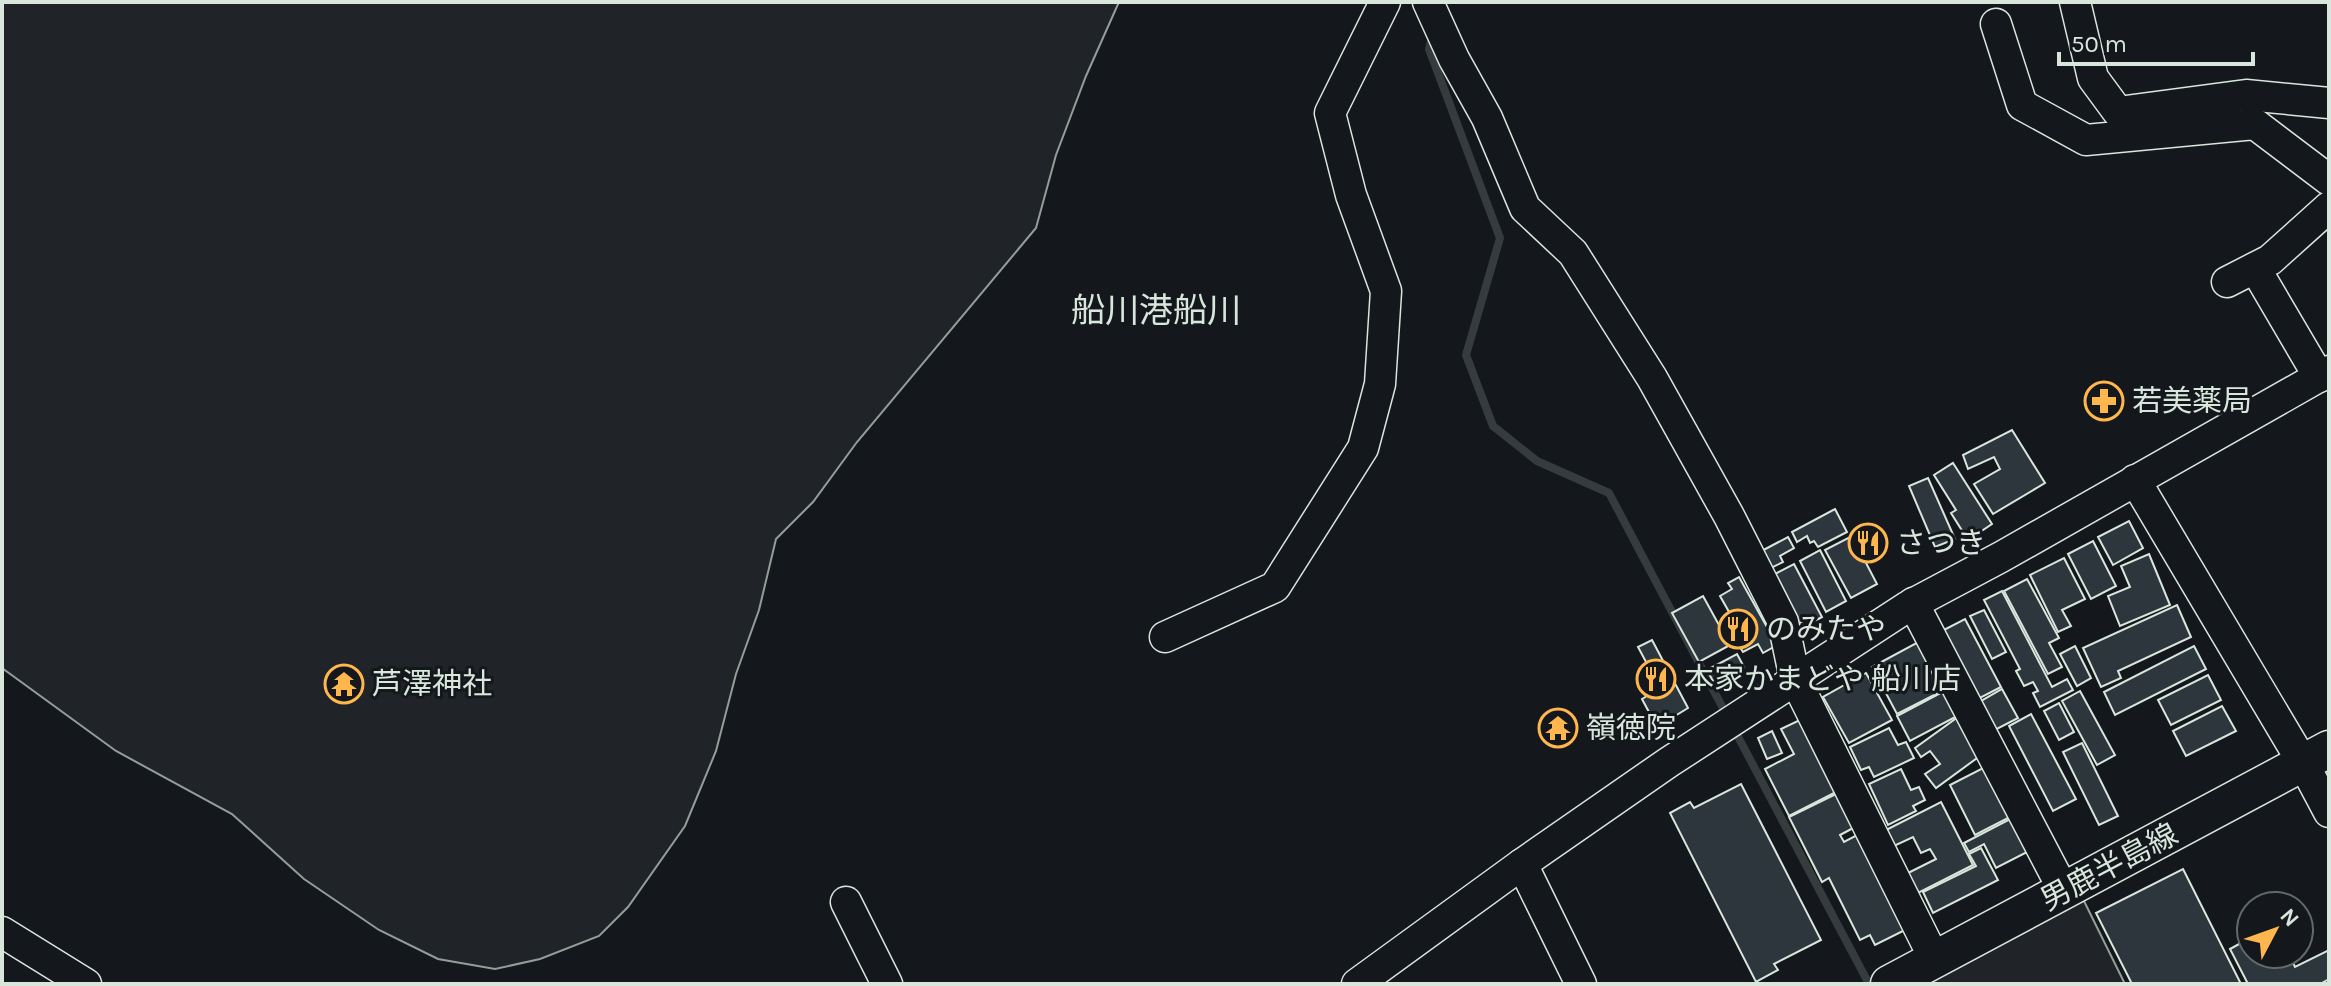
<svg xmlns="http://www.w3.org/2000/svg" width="2331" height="986" font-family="Karla,'Noto Sans JP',sans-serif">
<rect width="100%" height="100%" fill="#14181c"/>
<g fill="#202428" stroke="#939e99" stroke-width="2">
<path d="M 2,2 L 1119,2 L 1086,76 L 1056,155 L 1036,228 L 857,442 L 813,502 L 776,539 L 759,610 L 736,674 L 716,751 L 685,826 L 628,907 L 599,936 L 540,959 L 495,969 L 438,959 L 379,930 L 304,879 L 232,814 L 116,751 L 2,668 Z"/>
<path d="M 2082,897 L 2125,984 L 1921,984 Z"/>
</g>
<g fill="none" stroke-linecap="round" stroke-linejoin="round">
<path stroke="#363b3e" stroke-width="8" d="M 1433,34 L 1429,49 L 1500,238 L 1466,355 L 1493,426 L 1537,461 L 1609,493 L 1869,984"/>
</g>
<g fill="#2c363c" stroke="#d8e6dc" stroke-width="2">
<path d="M 2012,430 L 2045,483 L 1993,514 L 1974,484 L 2000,469 L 1994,457 L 1968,469 L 1963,455 Z"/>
<path d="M 1953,463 L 1992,524 L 1968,540 L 1951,513 L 1956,510 L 1934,475 Z"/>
<path d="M 1928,478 L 1955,539 L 1935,547 L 1909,486 Z"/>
<path d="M 1835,509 L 1847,532 L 1818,547 L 1814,541 L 1810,543 L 1807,536 L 1797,542 L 1792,532 Z"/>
<path d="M 2129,521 L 2143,548 L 2113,565 L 2098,537 Z"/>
<path d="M 1852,536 L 1877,584 L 1851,598 L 1825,550 Z"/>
<path d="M 1788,537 L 1794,548 L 1780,556 L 1783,562 L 1765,571 L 1756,554 Z"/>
<path d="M 2093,541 L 2116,586 L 2091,599 L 2068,554 Z"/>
<path d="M 1820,550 L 1846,601 L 1826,612 L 1800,561 Z"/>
<path d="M 2149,554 L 2170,605 L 2120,626 L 2108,596 L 2130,587 L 2121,566 Z"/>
<path d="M 2064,558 L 2085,599 L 2062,610 L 2071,626 L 2058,632 L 2030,575 Z"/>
<path d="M 1794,564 L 1822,617 L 1809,624 L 1807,619 L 1796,625 L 1771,576 Z"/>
<path d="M 1739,577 L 1777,645 L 1763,653 L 1758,644 L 1743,652 L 1738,644 L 1745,640 L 1720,596 L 1732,589 L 1728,583 Z"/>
<path d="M 2027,579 L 2059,638 L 2049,643 L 2062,667 L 2048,674 L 2004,591 Z"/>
<path d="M 2002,591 L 2052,687 L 2067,679 L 2073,690 L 2040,707 L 2033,693 L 2038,691 L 2033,682 L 2024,686 L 2016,671 L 2020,669 L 1984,600 Z"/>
<path d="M 1703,596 L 1730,645 L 1699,662 L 1672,613 Z"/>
<path d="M 2177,605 L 2191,637 L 2118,671 L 2121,678 L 2101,687 L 2083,648 Z"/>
<path d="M 1984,610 L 2006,652 L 1992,659 L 1970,616 Z"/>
<path d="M 1965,619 L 2001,687 L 1974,701 L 1938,633 Z"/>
<path d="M 1652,640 L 1688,708 L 1657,727 L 1642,699 L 1660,688 L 1638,647 Z"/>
<path d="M 1922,640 L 1948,688 L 1897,714 L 1872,667 Z"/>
<path d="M 2075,646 L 2091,678 L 2077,686 L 2060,654 Z"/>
<path d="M 2194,646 L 2206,669 L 2115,715 L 2104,692 Z"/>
<path d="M 1737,654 L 1744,667 L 1714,683 L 1707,670 Z"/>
<path d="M 1866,673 L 1892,720 L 1849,743 L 1823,697 Z"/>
<path d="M 2208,675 L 2221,700 L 2171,725 L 2158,700 Z"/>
<path d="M 1948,689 L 1961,714 L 1910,741 L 1897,716 Z"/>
<path d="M 2002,689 L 2018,718 L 1991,732 L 1976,704 Z"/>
<path d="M 2080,691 L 2115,755 L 2097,765 L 2062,701 Z"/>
<path d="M 2059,703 L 2074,732 L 2059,740 L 2044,711 Z"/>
<path d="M 2222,706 L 2236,731 L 2186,756 L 2173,731 Z"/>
<path d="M 2031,714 L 2076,799 L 2053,811 L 2009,726 Z"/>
<path d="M 1958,717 L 1984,753 L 1936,788 L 1925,774 L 1940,764 L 1930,751 L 1921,757 L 1915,748 Z"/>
<path d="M 1804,718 L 1840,790 L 1789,816 L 1765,769 L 1794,754 L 1781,729 Z"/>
<path d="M 1889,728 L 1898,745 L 1906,742 L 1914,758 L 1874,777 L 1869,767 L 1861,770 L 1850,747 Z"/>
<path d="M 1772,731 L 1782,753 L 1767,759 L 1758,738 Z"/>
<path d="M 2082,743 L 2118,816 L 2099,825 L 2063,752 Z"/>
<path d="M 1987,766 L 2012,816 L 1975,835 L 1950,785 Z"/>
<path d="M 1901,769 L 1911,790 L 1919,787 L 1925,800 L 1913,806 L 1916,811 L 1888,825 L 1869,784 Z"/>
<path d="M 1741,784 L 1821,940 L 1774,964 L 1778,970 L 1756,982 L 1670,813 L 1690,802 L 1694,808 Z"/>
<path d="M 1840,792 L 1857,826 L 1840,835 L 1844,842 L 1861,833 L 1909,928 L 1875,945 L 1870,935 L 1860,940 L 1829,878 L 1822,882 L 1789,817 Z"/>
<path d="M 1941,802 L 1973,865 L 1918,893 L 1908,873 L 1936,859 L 1930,849 L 1921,853 L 1913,837 L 1894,846 L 1886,830 Z"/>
<path d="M 2014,817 L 2031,850 L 1996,868 L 1984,844 L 1969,852 L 1964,843 Z"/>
<path d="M 1981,848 L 1998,880 L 1933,913 L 1923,892 L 1976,866 L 1969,854 Z"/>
<path d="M 2183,869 L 2241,984 L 2132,984 L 2096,913 Z"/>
<path d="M 2251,924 L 2251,954 L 2289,954 L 2295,967 L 2329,950 L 2329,979 L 2320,984 L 2248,984 L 2230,949 L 2250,938 L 2245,927 Z"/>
</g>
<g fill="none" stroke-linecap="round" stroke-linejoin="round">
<defs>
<g id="minor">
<path d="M 1428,2 L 1454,59 L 1487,118 L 1525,208 L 1573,253 L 1652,378 L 1729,516 L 1783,622 L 1795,679 L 1935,960"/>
<path d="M 2075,2 L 2093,78 L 2118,112 L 2246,95 L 2329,103"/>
<path d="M 1996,24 L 2022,105 L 2086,140 L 2255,124 L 2329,180"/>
<path d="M 2255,268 L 2319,377"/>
<path d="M 2227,282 L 2270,260 L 2329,207"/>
<path d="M 2135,480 L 2303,763 L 2329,812"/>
<path d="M 1913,603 L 2064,891"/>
<path d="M 1165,637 L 1275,587 L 1363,448 L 1380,384 L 1386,291 L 1351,195 L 1330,113 L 1385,2"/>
<path d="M 1522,864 L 1581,984"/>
<path d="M 846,902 L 887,984"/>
<path d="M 2,932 L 86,984"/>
<path d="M 1357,984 L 1522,864 L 1669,762 L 1907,607 L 2001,557 L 2329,371"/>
</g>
<path id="major" d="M 1889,984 L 2329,749"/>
</defs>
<use href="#minor" stroke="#d8e6dc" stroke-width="33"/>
<use href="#major" stroke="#d8e6dc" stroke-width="39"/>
<use href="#minor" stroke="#14181c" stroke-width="30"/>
<use href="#major" stroke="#14181c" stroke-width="36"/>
</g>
<defs>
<symbol id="pharmacy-ring" viewBox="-11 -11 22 22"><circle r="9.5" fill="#14181c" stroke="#ffb74d" stroke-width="1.5"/><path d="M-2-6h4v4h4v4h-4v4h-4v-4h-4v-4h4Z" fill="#ffb74d"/></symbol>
<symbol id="restaurant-ring" viewBox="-11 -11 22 22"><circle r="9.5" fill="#14181c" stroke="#ffb74d" stroke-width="1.5"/><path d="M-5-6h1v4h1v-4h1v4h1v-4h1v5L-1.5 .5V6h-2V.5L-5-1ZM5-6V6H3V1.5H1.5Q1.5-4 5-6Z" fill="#ffb74d"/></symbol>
<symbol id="temple-ring" viewBox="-11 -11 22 22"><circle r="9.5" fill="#14181c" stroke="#ffb74d" stroke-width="1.5"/><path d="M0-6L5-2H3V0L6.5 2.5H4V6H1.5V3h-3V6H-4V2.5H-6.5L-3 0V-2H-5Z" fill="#ffb74d"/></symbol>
</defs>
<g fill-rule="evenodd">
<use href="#pharmacy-ring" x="2082" y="379" width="44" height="44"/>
<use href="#restaurant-ring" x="1846" y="521" width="44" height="44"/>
<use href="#restaurant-ring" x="1716" y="607" width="44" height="44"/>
<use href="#restaurant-ring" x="1634" y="657" width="44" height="44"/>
<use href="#temple-ring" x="322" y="662" width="44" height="44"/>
<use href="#temple-ring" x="1536" y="706" width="44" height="44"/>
</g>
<g text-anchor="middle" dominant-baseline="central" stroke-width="6" stroke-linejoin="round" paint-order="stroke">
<g font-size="30" fill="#d8e6dc" stroke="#14181c" text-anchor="start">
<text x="2132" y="401">若美薬局</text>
<text x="1896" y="543">さつき</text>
<text x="1766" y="629">のみたや</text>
<text x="1684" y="679">本家かまどや 船川店</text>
<text x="372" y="684">芦澤神社</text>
<text x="1586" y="728">嶺徳院</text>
</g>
<g font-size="30" fill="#d8e6dc" stroke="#14181c">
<text transform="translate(2109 867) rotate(-28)">男鹿半島線</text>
</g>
<g font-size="34" fill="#d8e6dc" stroke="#14181c">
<text x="1156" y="311">船川港船川</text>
</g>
</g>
<rect width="2331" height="986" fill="none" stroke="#d8e6dc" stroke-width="8"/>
<g transform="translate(2275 930) rotate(49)"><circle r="38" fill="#14181c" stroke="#626a69" stroke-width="2"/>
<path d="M0-6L14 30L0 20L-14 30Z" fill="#ffb74d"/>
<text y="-12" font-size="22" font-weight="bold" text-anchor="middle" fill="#d8e6dc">N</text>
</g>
<path d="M2059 52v12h194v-12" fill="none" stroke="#d8e6dc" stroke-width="4"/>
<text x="2071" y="52" font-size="24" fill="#d8e6dc" stroke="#14181c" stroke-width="6" paint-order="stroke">50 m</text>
</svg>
